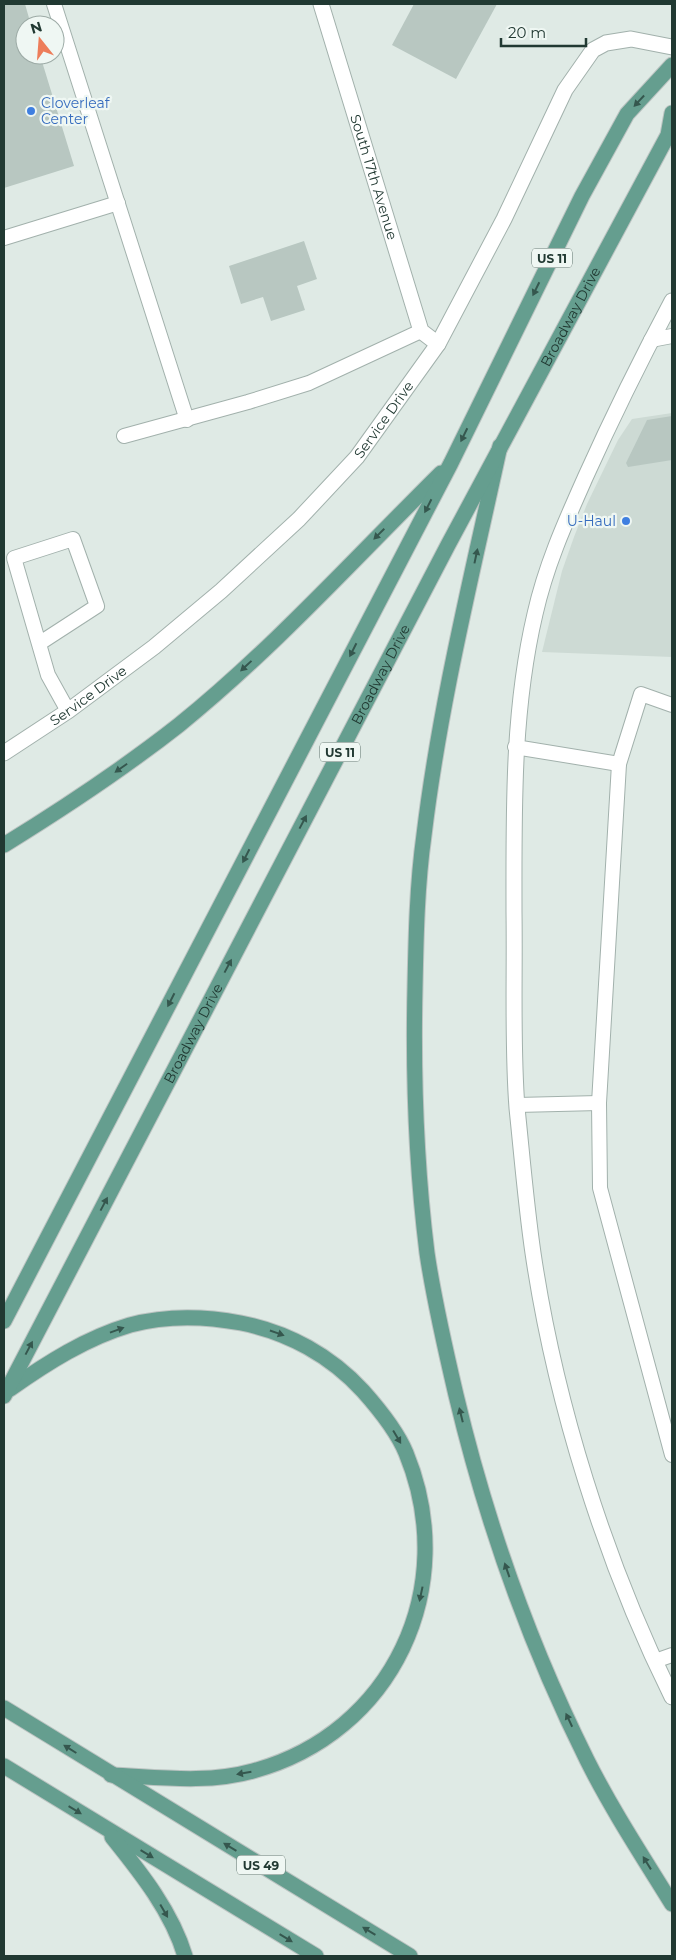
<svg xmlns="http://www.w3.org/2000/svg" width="676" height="1960" font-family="Montserrat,sans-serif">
<rect width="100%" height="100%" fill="#dfeae5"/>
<path fill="#cddad4" d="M 672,413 L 672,657 L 542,652 L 562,571 L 574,537 L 587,504 L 618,440 L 632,419 Z"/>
<g fill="#b8c7c1">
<path d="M 4,4 L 25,4 L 31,25 L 25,25 L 25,55 L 40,55 L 74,166 L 4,188 Z"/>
<path d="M 414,4 L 497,4 L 456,79 L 392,45 Z"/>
<path d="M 304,241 L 317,279 L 297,286 L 305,310 L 271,321 L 263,297 L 241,304 L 229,266 Z"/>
<path d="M 672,416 L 672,460 L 628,467 L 626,463 L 647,420 Z"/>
</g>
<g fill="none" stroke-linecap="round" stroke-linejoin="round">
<defs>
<g id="lane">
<path d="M 54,4 L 187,420"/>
<path d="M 4,238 L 118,203"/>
<path d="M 651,340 L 672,336"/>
<path d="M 124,436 L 248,402 L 309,383 L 421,331"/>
<path d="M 40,643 L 97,606 L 73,539 L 14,558 L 48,675 L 68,711"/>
<path d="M 672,705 L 641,694 L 619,764 L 599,1103 L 600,1188 L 672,1455"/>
<path d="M 515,747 L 619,764"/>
<path d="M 517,1105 L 599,1103"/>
<path d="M 655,1661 L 672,1655"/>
</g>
<g id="street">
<path id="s1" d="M 321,4 L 421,331 L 438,344"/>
<path d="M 672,301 C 641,359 612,418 585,478 C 565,523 546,565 535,614 C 512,712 514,812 514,912 C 515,977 512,1043 517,1108 C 522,1156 526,1205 533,1253 C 555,1402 605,1562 672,1697"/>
<path id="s2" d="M 4,753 L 68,711 L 154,647 L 221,591 L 299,519 L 357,457 L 438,344 L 504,219 L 565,90 L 593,50 L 606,43 L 631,39 L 672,47"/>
</g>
<g id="primary">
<path d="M 500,446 C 472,575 440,703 424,835 C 417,885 416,936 415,987 C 413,1075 416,1165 427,1253 C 434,1301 445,1348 456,1395 C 486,1521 529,1644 587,1760 C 612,1810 643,1857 672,1904"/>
<path d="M 4,845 C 64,808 123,769 179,725 C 273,649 355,558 441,473"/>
<path d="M 4,1321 L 451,463 L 582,196 L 627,114 L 672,65"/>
<path d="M 10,1389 C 47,1363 86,1338 130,1325 C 167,1315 204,1316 241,1323 C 288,1332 331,1356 363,1391 C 379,1409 397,1431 406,1453 C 461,1587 393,1733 253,1771 C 207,1784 157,1777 111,1775"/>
<path id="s3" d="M 4,1396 L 448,545 L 668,135 L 672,113"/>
<path d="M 4,1708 L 410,1956"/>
<path d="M 4,1766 L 316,1956"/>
<path d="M 112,1837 C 141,1873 172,1912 185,1956"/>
</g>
</defs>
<use href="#lane" stroke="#a2b1ac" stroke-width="16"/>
<use href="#street" stroke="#a2b1ac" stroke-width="17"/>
<use href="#primary" stroke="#bcc4c2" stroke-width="17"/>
<use href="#lane" stroke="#fff" stroke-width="14"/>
<use href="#street" stroke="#fff" stroke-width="15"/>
<use href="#primary" stroke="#659e8f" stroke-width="15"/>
</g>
<defs><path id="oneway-solid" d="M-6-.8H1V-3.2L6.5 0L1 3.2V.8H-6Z" transform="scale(1.25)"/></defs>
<g fill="#35574e">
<use href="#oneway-solid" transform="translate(639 101) rotate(133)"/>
<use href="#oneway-solid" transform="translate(536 289) rotate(116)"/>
<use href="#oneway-solid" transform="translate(464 435) rotate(116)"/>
<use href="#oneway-solid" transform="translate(428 506) rotate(117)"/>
<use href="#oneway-solid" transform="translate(379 534) rotate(135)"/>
<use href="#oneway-solid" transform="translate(476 556) rotate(-78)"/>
<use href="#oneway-solid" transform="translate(353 650) rotate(117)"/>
<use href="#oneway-solid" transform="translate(246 666) rotate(137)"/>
<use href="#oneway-solid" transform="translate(121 768) rotate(145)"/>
<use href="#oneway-solid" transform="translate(303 822) rotate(-62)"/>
<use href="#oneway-solid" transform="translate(246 856) rotate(117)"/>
<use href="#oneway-solid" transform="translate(228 966) rotate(-62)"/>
<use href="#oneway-solid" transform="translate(171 1000) rotate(117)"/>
<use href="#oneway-solid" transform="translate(104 1204) rotate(-62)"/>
<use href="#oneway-solid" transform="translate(117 1330) rotate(-20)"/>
<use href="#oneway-solid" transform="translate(277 1333) rotate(19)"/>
<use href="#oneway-solid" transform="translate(29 1348) rotate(-62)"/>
<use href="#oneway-solid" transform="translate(461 1415) rotate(-104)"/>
<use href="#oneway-solid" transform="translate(397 1437) rotate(59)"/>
<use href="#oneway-solid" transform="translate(507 1570) rotate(-109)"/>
<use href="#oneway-solid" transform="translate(421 1594) rotate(102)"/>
<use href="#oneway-solid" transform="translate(569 1720) rotate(-115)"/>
<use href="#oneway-solid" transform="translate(70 1749) rotate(-148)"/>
<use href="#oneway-solid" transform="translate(244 1773) rotate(170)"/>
<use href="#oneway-solid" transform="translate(75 1810) rotate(31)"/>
<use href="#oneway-solid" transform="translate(230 1847) rotate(-149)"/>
<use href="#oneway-solid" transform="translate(147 1854) rotate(31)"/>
<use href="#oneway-solid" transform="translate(647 1863) rotate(-122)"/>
<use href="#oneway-solid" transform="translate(164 1911) rotate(60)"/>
<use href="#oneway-solid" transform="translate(369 1931) rotate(-149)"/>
<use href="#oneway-solid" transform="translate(286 1938) rotate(31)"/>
</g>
<g fill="#3f7fe0" stroke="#eff7f3" stroke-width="2">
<circle cx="31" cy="111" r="5"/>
<circle cx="626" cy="521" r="5"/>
</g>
<g text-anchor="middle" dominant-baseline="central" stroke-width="4.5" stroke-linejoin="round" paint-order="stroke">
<g fill="#eff7f3" stroke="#5f726c" stroke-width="1">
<rect x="532" y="248.5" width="40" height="19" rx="4"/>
<rect x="320" y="742.5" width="40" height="19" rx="4"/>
<rect x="237" y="1855.5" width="48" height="19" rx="4"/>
</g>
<g font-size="12" font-weight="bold" fill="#213932">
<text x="552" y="258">US 11</text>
<text x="340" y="752">US 11</text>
<text x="261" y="1865">US 49</text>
</g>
<g font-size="14" fill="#366cbe" stroke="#eff7f3" text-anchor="start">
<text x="41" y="103">Cloverleaf<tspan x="41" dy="16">Center</tspan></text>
<text x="616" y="521" text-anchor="end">U-Haul</text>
</g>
<g font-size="14" fill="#213932" stroke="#eff7f3">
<text stroke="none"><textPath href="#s1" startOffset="181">South 17th Avenue</textPath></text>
<text stroke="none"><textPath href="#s3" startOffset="1219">Broadway Drive</textPath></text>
<text stroke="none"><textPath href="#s2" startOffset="508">Service Drive</textPath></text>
<text stroke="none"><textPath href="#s3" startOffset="814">Broadway Drive</textPath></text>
<text stroke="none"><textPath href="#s2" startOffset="102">Service Drive</textPath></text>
<text stroke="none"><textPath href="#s3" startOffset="409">Broadway Drive</textPath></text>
</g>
</g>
<rect width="676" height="1960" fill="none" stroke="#213932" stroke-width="10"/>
<g transform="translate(40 40) rotate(343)"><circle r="24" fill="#eff7f3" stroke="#9daba6"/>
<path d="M0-4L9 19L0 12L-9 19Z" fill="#ed7d5a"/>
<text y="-8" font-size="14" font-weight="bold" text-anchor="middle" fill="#213932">N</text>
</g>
<path d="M501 38v8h85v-8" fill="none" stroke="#213932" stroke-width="2.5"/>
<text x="508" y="38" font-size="15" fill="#213932" stroke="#eff7f3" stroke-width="4" paint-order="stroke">20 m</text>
</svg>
